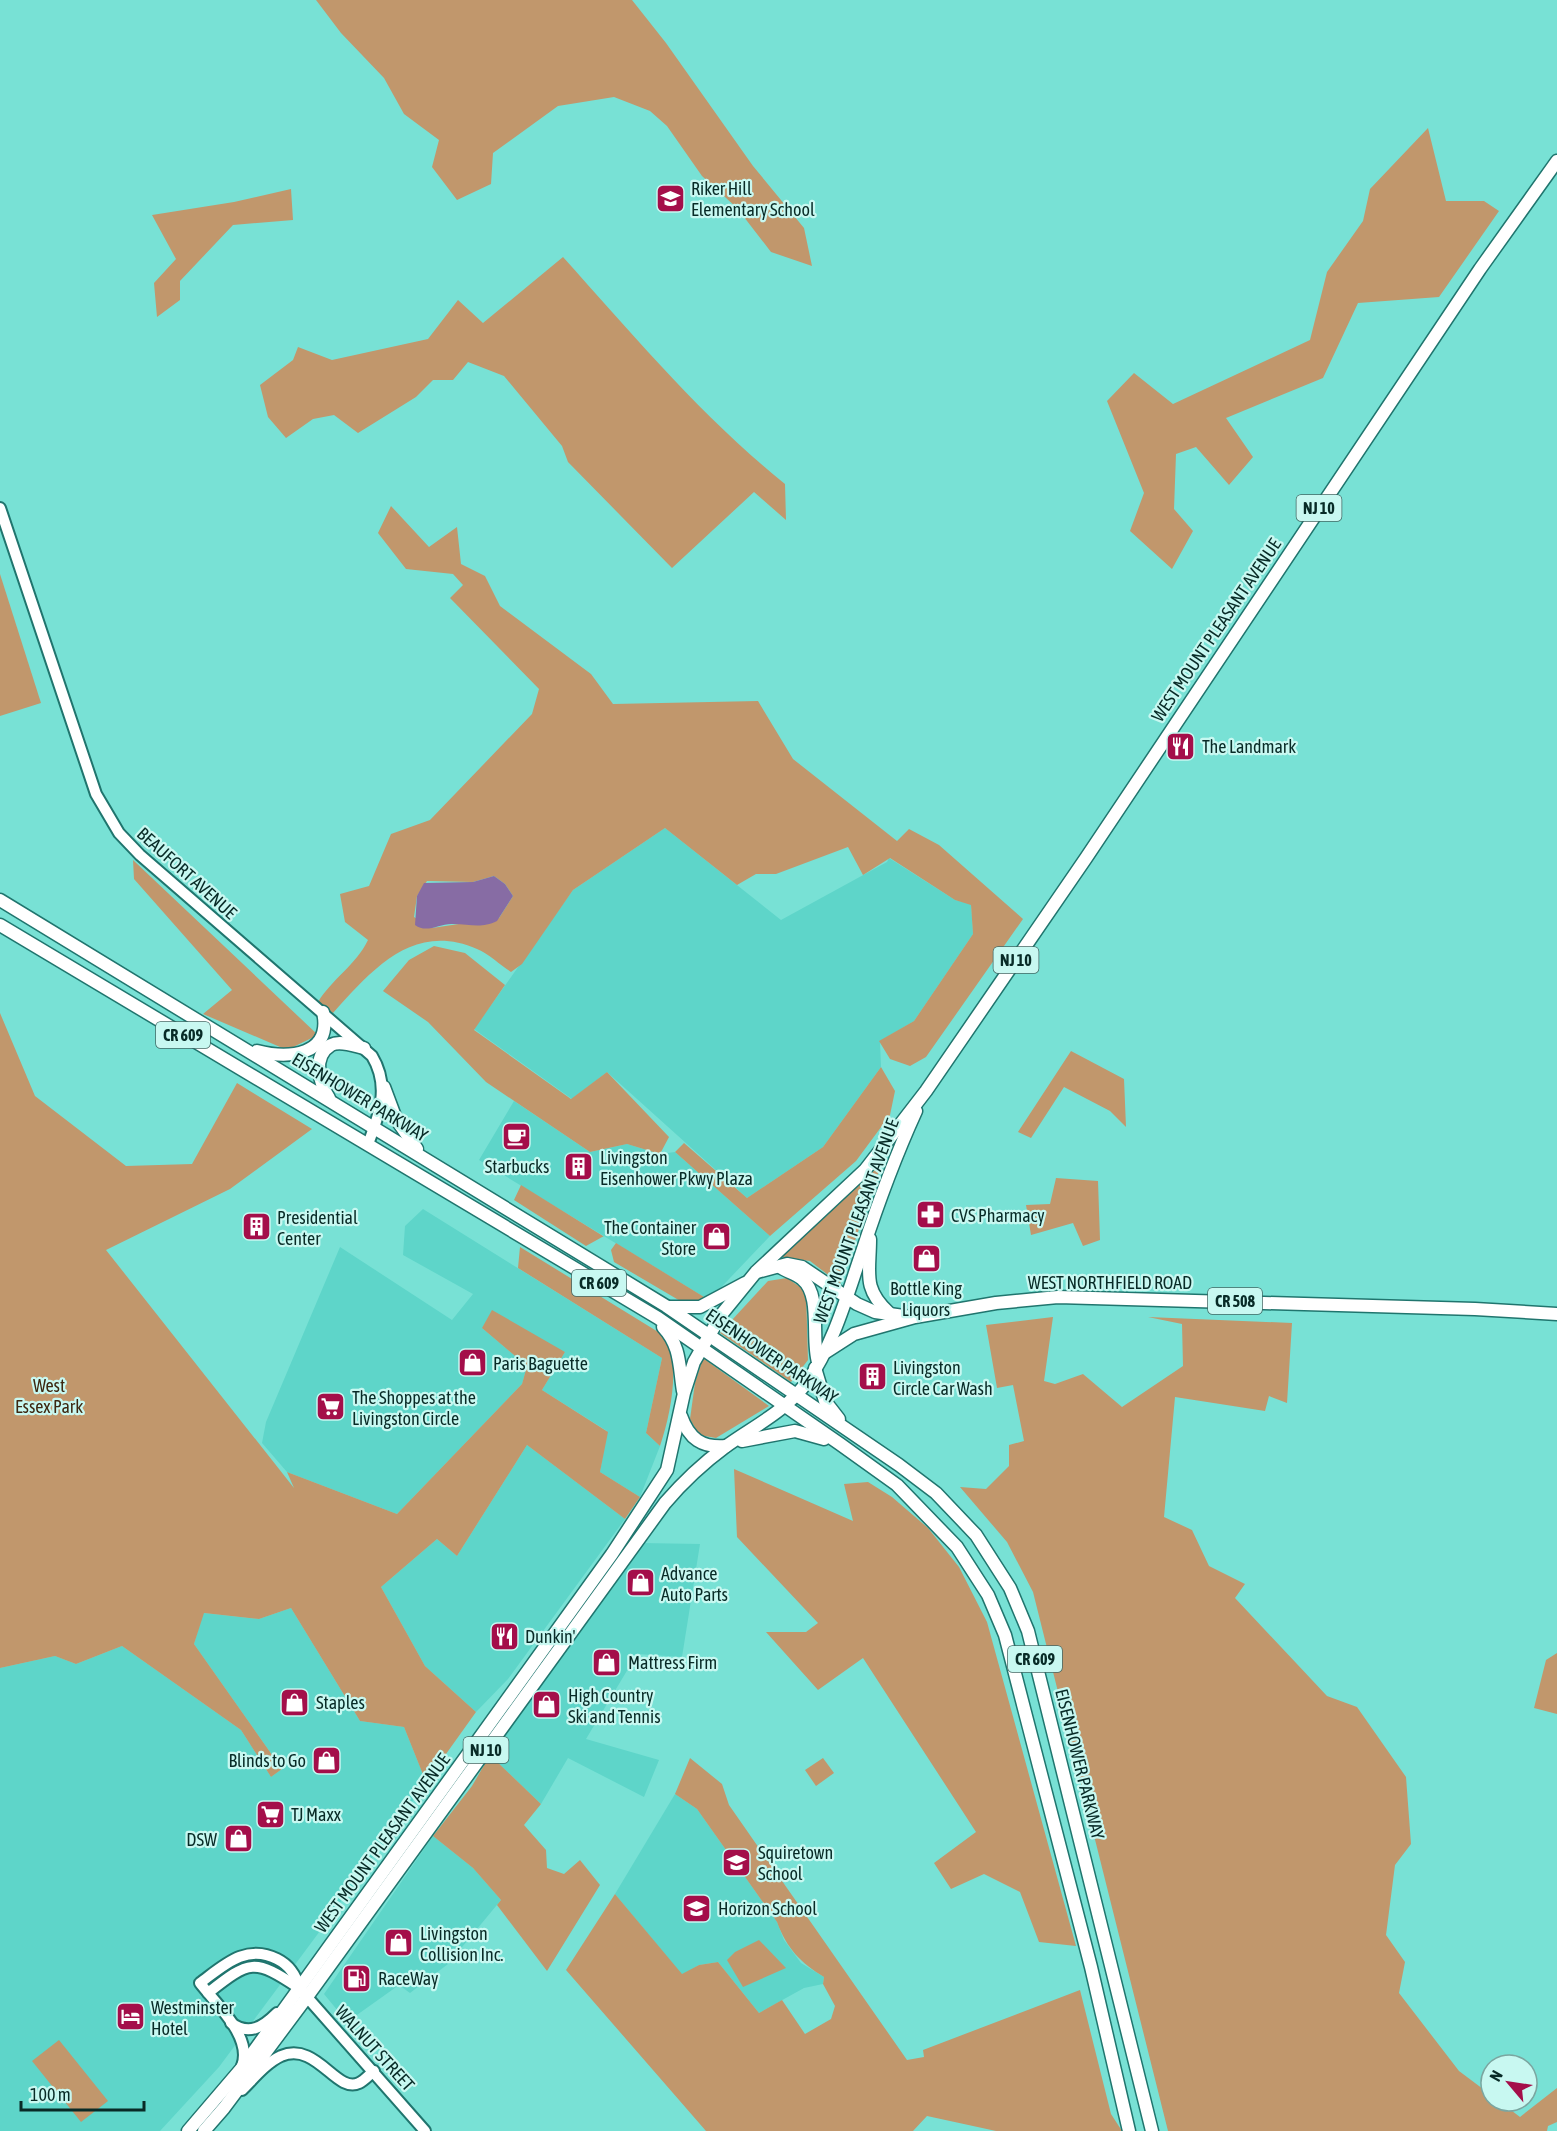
<svg xmlns="http://www.w3.org/2000/svg" width="1557" height="2131" font-family="'Asap Condensed',sans-serif">
<rect width="100%" height="100%" fill="#78e1d5"/>
<g fill="#5ed5c9">
<path d="M 665,828 L 781,920 L 887,862 L 889,858 L 955,900 L 971,904 L 973,934 L 914,1021 L 880,1041 L 881,1067 L 823,1147 L 747,1198 L 607,1072 L 572,1099 L 474,1029 L 573,890 Z"/>
<path d="M 514,1101 L 590,1152 L 627,1144 L 660,1154 L 675,1152 L 770,1236 L 709,1300 L 479,1160 Z"/>
<path d="M 423,1209 L 662,1358 L 646,1433 L 660,1446 L 640,1497 L 600,1472 L 607,1431 L 542,1390 L 565,1352 L 482,1328 L 527,1366 L 522,1384 L 397,1514 L 287,1472 L 262,1443 L 266,1422 L 340,1247 L 452,1320 L 473,1294 L 403,1255 L 405,1226 Z"/>
<path d="M 527,1445 L 625,1519 L 508,1679 L 476,1712 L 425,1666 L 381,1587 L 437,1539 L 457,1556 Z"/>
<path d="M 641,1543 L 700,1544 L 682,1657 L 637,1654 L 586,1739 L 659,1760 L 644,1797 L 568,1758 L 541,1804 L 490,1755 Z"/>
<path d="M 291,1608 L 360,1721 L 404,1727 L 426,1782 L 317,1935 L 219,2067 L 160,2131 L 0,2131 L 0,1668 L 55,1656 L 76,1664 L 122,1646 L 241,1730 L 271,1777 L 282,1769 L 194,1644 L 203,1613 L 259,1619 Z"/>
<path d="M 675,1794 L 697,1809 L 777,1922 L 784,1940 L 801,1963 L 824,1977 L 823,1984 L 804,1988 L 759,2013 L 718,1962 L 699,1965 L 682,1975 L 615,1894 Z"/>
<path d="M 433,1836 L 473,1868 L 501,1900 L 448,1964 L 410,1993 L 399,1985 L 347,2022 L 324,1994 Z"/>
</g>
<g fill="#c1976c" fill-rule="evenodd">
<path d="M 316,0 L 632,0 L 666,43 L 753,166 L 804,228 L 812,266 L 771,252 L 737,208 L 702,176 L 667,126 L 650,111 L 614,97 L 558,106 L 493,153 L 491,184 L 457,200 L 432,167 L 439,140 L 404,114 L 384,78 L 341,33 Z"/>
<path d="M 1428,128 L 1446,201 L 1484,201 L 1499,211 L 1439,297 L 1358,303 L 1323,378 L 1226,418 L 1253,457 L 1229,485 L 1196,447 L 1176,454 L 1174,509 L 1193,531 L 1172,569 L 1130,531 L 1144,493 L 1107,401 L 1134,373 L 1173,404 L 1310,340 L 1327,272 L 1363,221 L 1370,189 Z"/>
<path d="M 291,189 L 293,220 L 233,225 L 180,281 L 180,300 L 157,317 L 154,283 L 176,259 L 152,215 L 234,202 Z"/>
<path d="M 563,257 C 634,336 702,417 785,484 L 786,520 L 754,492 L 672,568 L 568,462 L 562,446 L 504,376 L 468,362 L 453,380 L 433,380 L 416,397 L 358,433 L 334,415 L 313,419 L 286,438 L 268,417 L 260,385 L 293,360 L 298,347 L 332,360 L 428,339 L 458,300 L 483,323 Z"/>
<path d="M 391,506 L 429,547 L 457,527 L 461,564 L 485,576 L 500,606 L 591,674 L 613,704 L 758,701 L 793,759 L 897,841 L 909,829 L 939,845 L 1023,919 L 926,1057 L 910,1066 L 890,1059 L 879,1041 L 914,1021 L 973,934 L 971,905 L 955,900 L 890,858 L 863,875 L 848,847 L 776,874 L 756,874 L 737,885 L 665,828 L 573,890 L 522,964 L 511,972 C 500,965 489,954 477,949 C 413,921 372,970 333,1013 L 318,1002 C 332,979 356,965 368,940 L 345,922 L 340,894 L 369,886 L 391,834 L 430,820 L 532,714 L 539,689 L 450,598 L 463,585 L 453,574 L 406,569 L 378,533 ZM 494,876 L 505,884 L 513,896 L 499,918 L 432,928 L 414,917 L 417,896 L 427,881 L 473,882 Z"/>
<path d="M 0,574 L 41,703 L 0,716 Z"/>
<path d="M 133,860 L 318,1035 L 287,1050 L 203,1014 L 232,990 L 134,879 Z"/>
<path d="M 434,946 L 465,953 L 505,985 L 474,1030 L 571,1099 L 607,1072 L 669,1137 L 660,1154 L 627,1144 L 590,1152 L 486,1082 L 428,1022 L 383,991 L 409,960 Z"/>
<path d="M 0,1013 L 35,1096 L 126,1166 L 192,1164 L 237,1083 L 312,1129 L 230,1189 L 106,1250 L 294,1488 L 287,1472 L 397,1514 L 522,1384 L 527,1366 L 482,1328 L 492,1310 L 565,1352 L 542,1390 L 608,1432 L 600,1472 L 640,1497 L 625,1519 L 527,1445 L 457,1556 L 437,1539 L 381,1587 L 425,1666 L 476,1712 L 426,1782 L 404,1727 L 360,1721 L 291,1608 L 259,1619 L 204,1613 L 194,1644 L 282,1769 L 271,1777 L 241,1730 L 122,1646 L 76,1664 L 55,1656 L 0,1668 Z"/>
<path d="M 1071,1051 L 1124,1079 L 1126,1127 L 1110,1111 L 1064,1087 L 1031,1138 L 1018,1132 Z"/>
<path d="M 881,1067 L 895,1091 L 890,1115 L 856,1161 L 770,1236 L 675,1152 L 684,1143 L 747,1198 L 823,1147 Z"/>
<path d="M 882,1163 L 840,1284 L 810,1261 L 782,1257 Z"/>
<path d="M 1056,1178 L 1098,1181 L 1100,1240 L 1083,1246 L 1073,1223 L 1031,1235 L 1026,1205 L 1050,1204 Z"/>
<path d="M 521,1185 L 603,1236 L 604,1236 L 586,1246 L 514,1200 Z"/>
<path d="M 616,1243 L 709,1300 L 682,1302 L 614,1262 L 611,1250 Z"/>
<path d="M 520,1247 L 668,1338 C 679,1371 671,1413 660,1446 L 646,1433 L 662,1358 L 518,1268 Z"/>
<path d="M 787,1278 L 806,1291 L 808,1360 L 791,1382 L 720,1333 L 768,1281 Z"/>
<path d="M 1053,1317 L 1044,1381 L 1055,1384 L 1083,1374 L 1122,1407 L 1183,1366 L 1182,1324 L 1148,1317 L 1292,1323 L 1287,1403 L 1269,1396 L 1265,1411 L 1175,1397 L 1164,1517 L 1192,1530 L 1209,1566 L 1245,1584 L 1235,1598 L 1327,1696 L 1357,1707 L 1406,1777 L 1411,1844 L 1395,1865 L 1386,1935 L 1405,1962 L 1399,1993 L 1459,2071 L 1491,2095 L 1491,2101 L 1499,2101 L 1520,2117 L 1557,2088 L 1557,2122 L 1548,2126 L 1547,2131 L 1168,2131 L 1033,1592 L 1007,1542 L 960,1487 L 986,1489 L 1009,1466 L 1009,1445 L 1024,1441 L 1013,1385 L 997,1388 L 986,1325 Z"/>
<path d="M 703,1358 L 769,1406 L 716,1438 L 699,1435 L 690,1419 L 695,1383 Z"/>
<path d="M 734,1469 L 853,1521 L 844,1484 L 868,1482 L 892,1497 L 928,1528 L 959,1567 L 987,1622 L 1076,1946 L 1039,1942 L 1020,1892 L 984,1874 L 951,1889 L 934,1863 L 976,1832 L 863,1658 L 818,1690 L 766,1632 L 806,1632 L 818,1623 L 737,1537 Z"/>
<path d="M 1557,1653 L 1557,1714 L 1534,1708 L 1546,1660 Z"/>
<path d="M 490,1755 L 541,1804 L 524,1825 L 546,1850 L 547,1868 L 564,1874 L 580,1860 L 600,1885 L 547,1971 L 497,1905 L 501,1900 L 473,1868 L 433,1836 L 472,1786 Z"/>
<path d="M 690,1758 L 722,1784 L 729,1805 L 907,2060 L 924,2057 L 923,2050 L 1080,1990 L 1111,2114 L 1122,2131 L 996,2131 L 927,2116 L 913,2131 L 706,2131 L 566,1970 L 615,1894 L 682,1974 L 699,1965 L 718,1962 L 759,2013 L 782,2000 L 805,2034 L 831,2019 L 835,2006 L 823,1984 L 824,1977 C 801,1963 787,1949 777,1922 L 697,1809 L 675,1794 Z"/>
<path d="M 823,1758 L 834,1773 L 816,1786 L 805,1770 Z"/>
<path d="M 759,1940 L 786,1968 L 743,1987 L 727,1960 L 735,1952 Z"/>
<path d="M 59,2040 L 108,2101 L 81,2122 L 32,2061 Z"/>
</g>
<path fill="#876ca4" d="M 494,876 L 505,884 L 513,896 L 497,921 C 481,929 470,924 453,924 C 440,923 427,934 415,925 L 417,896 L 424,883 L 473,882 Z"/>
<g fill="none" stroke-linecap="round" stroke-linejoin="round">
<defs>
<g id="tertiary">
<path d="M 0,508 L 96,794 L 119,833 L 140,855 L 372,1056 C 390,1086 380,1113 368,1144"/>
<path d="M 208,1993 C 250,1960 254,1958 299,1988 L 425,2131"/>
<path d="M 231,2023 C 249,2036 263,2027 277,2013"/>
<path d="M 242,2066 C 253,2037 216,2004 200,1983 C 223,1966 246,1943 277,1959 C 289,1965 296,1975 299,1988"/>
<path d="M 242,2090 C 254,2078 266,2063 281,2056 C 317,2041 336,2094 359,2083 C 364,2081 369,2075 374,2071"/>
</g>
<g id="primary">
<path d="M 0,900 L 666,1306 L 899,1465 L 936,1493 L 976,1535 L 1010,1588 L 1028,1631 L 1152,2131"/>
<path d="M 0,925 L 658,1318 L 840,1444 L 897,1485 L 957,1547 L 988,1595 L 1005,1635 L 1091,1967 L 1129,2131"/>
<path d="M 257,1051 C 288,1059 333,1056 323,1012"/>
<path d="M 384,1087 L 396,1119 L 417,1149"/>
<path d="M 329,1098 C 320,1084 311,1057 331,1045 C 340,1040 355,1046 364,1048"/>
<path d="M 870,1239 C 870,1273 862,1288 889,1313"/>
<path d="M 780,1267 C 787,1272 795,1273 802,1279 C 822,1295 811,1339 818,1362"/>
<path d="M 757,1272 L 787,1264 L 802,1267 L 857,1304 L 875,1312 L 911,1317"/>
<path d="M 670,1307 L 700,1307 L 745,1283"/>
<path d="M 663,1327 C 681,1346 679,1367 683,1391"/>
<path d="M 826,1352 L 854,1334 L 915,1317 L 996,1303 L 1058,1297 L 1475,1309 L 1557,1314"/>
<path d="M 815,1368 L 825,1401 L 839,1419"/>
<path d="M 681,1416 C 689,1439 702,1448 726,1446"/>
<path d="M 742,1441 L 795,1431 L 824,1439"/>
<path d="M 188,2131 L 241,2069 L 612,1554 L 667,1470 L 684,1393 L 694,1362 L 721,1315 L 756,1272 L 865,1170 L 926,1091 L 1086,858 L 1480,269 L 1557,161"/>
<path d="M 204,2131 L 224,2108 L 307,1997 L 665,1503 C 683,1482 702,1464 725,1447 C 754,1426 785,1412 807,1382 C 834,1344 847,1295 862,1252 C 878,1203 895,1157 916,1111"/>
</g>
</defs>
<use href="#tertiary" stroke="#20756e" stroke-width="14"/>
<use href="#primary" stroke="#20756e" stroke-width="15"/>
<use href="#tertiary" stroke="#fff" stroke-width="10"/>
<use href="#primary" stroke="#fff" stroke-width="12"/>
</g>
<defs>
<symbol id="school-square" viewBox="-11 -11 22 22"><rect x="-9" y="-9" width="18" height="18" rx="4" fill="#a40e4a" stroke="#c8f8f1"/><path d="M0-5L7-2L0 1L-7-2ZM-4 1L0 2.5L4 1V4Q0 6-4 4Z" fill="#fff"/></symbol>
<symbol id="restaurant-square" viewBox="-11 -11 22 22"><rect x="-9" y="-9" width="18" height="18" rx="4" fill="#a40e4a" stroke="#c8f8f1"/><path d="M-5-6h1v4h1v-4h1v4h1v-4h1v5L-1.5 .5V6h-2V.5L-5-1ZM5-6V6H3V1.5H1.5Q1.5-4 5-6Z" fill="#fff"/></symbol>
<symbol id="cafe-square" viewBox="-11 -11 22 22"><rect x="-9" y="-9" width="18" height="18" rx="4" fill="#a40e4a" stroke="#c8f8f1"/><path d="M-5.5-4.5H6V0H3Q3 3.5 0 3.5H-2.5Q-5.5 3.5-5.5 0ZM3-3.2v2h1.7v-2ZM-6 4.5H4V6H-6Z" fill="#fff"/></symbol>
<symbol id="building-square" viewBox="-11 -11 22 22"><rect x="-9" y="-9" width="18" height="18" rx="4" fill="#a40e4a" stroke="#c8f8f1"/><path d="M-4-6H4V6H1V3H-1V6H-4ZM-2.5-4.3h1.7v1.8h-1.7ZM.8-4.3h1.7v1.8H.8ZM-2.5-1h1.7V.8h-1.7ZM.8-1h1.7V.8H.8Z" fill="#fff"/></symbol>
<symbol id="pharmacy-square" viewBox="-11 -11 22 22"><rect x="-9" y="-9" width="18" height="18" rx="4" fill="#a40e4a" stroke="#c8f8f1"/><path d="M-2-6h4v4h4v4h-4v4h-4v-4h-4v-4h4Z" fill="#fff"/></symbol>
<symbol id="shop-square" viewBox="-11 -11 22 22"><rect x="-9" y="-9" width="18" height="18" rx="4" fill="#a40e4a" stroke="#c8f8f1"/><path d="M-5-2.5h2.3a2.7 3.5 0 0 1 5.4 0H5L5.5 6h-11ZM-1.5-2.5h3a1.5 2.3 0 0 0-3 0Z" fill="#fff"/></symbol>
<symbol id="supermarket-square" viewBox="-11 -11 22 22"><rect x="-9" y="-9" width="18" height="18" rx="4" fill="#a40e4a" stroke="#c8f8f1"/><path d="M-6-5.5h2.5l.6 2H6L4.5 2H-2.5L-4.4-4H-6ZM-1.5 3.2a1.3 1.3 0 1 0 .1 0ZM3 3.2a1.3 1.3 0 1 0 .1 0Z" fill="#fff"/></symbol>
<symbol id="fuel-square" viewBox="-11 -11 22 22"><rect x="-9" y="-9" width="18" height="18" rx="4" fill="#a40e4a" stroke="#c8f8f1"/><path d="M-5.5-6h7V0h2V4h1.3V-2.5L3-4.5l.8-.8L6-3V5H2.5V1h-1V6h-7ZM-4.2-4.7v3.2H.2V-4.7Z" fill="#fff"/></symbol>
<symbol id="hotel-square" viewBox="-11 -11 22 22"><rect x="-9" y="-9" width="18" height="18" rx="4" fill="#a40e4a" stroke="#c8f8f1"/><path d="M-6-4.5h1.5V1H6V5H4.5V3h-9V5H-6ZM-4 0a1.8 1.8 0 1 1 3.6 0ZM.5 0V-2.5h3Q6-2.5 6 0Z" fill="#fff"/></symbol>
</defs>
<g fill-rule="evenodd">
<use href="#school-square" x="654" y="182" width="33" height="33"/>
<use href="#restaurant-square" x="1164" y="730" width="33" height="33"/>
<use href="#cafe-square" x="500" y="1120" width="33" height="33"/>
<use href="#building-square" x="562" y="1150" width="33" height="33"/>
<use href="#pharmacy-square" x="914" y="1198" width="33" height="33"/>
<use href="#building-square" x="240" y="1210" width="33" height="33"/>
<use href="#shop-square" x="700" y="1220" width="33" height="33"/>
<use href="#shop-square" x="910" y="1242" width="33" height="33"/>
<use href="#shop-square" x="456" y="1346" width="33" height="33"/>
<use href="#building-square" x="856" y="1360" width="33" height="33"/>
<use href="#supermarket-square" x="314" y="1390" width="33" height="33"/>
<use href="#shop-square" x="624" y="1566" width="33" height="33"/>
<use href="#restaurant-square" x="488" y="1620" width="33" height="33"/>
<use href="#shop-square" x="590" y="1646" width="33" height="33"/>
<use href="#shop-square" x="278" y="1686" width="33" height="33"/>
<use href="#shop-square" x="530" y="1688" width="33" height="33"/>
<use href="#shop-square" x="310" y="1744" width="33" height="33"/>
<use href="#supermarket-square" x="254" y="1798" width="33" height="33"/>
<use href="#shop-square" x="222" y="1822" width="33" height="33"/>
<use href="#school-square" x="720" y="1846" width="33" height="33"/>
<use href="#school-square" x="680" y="1892" width="33" height="33"/>
<use href="#shop-square" x="382" y="1926" width="33" height="33"/>
<use href="#fuel-square" x="340" y="1962" width="33" height="33"/>
<use href="#hotel-square" x="114" y="2000" width="33" height="33"/>
</g>
<g text-anchor="middle" dominant-baseline="central" stroke-width="4.5" stroke-linejoin="round" paint-order="stroke">
<g fill="#c8f8f1" stroke="#426864" stroke-width="1.5">
<rect x="1296.5" y="495" width="45" height="26" rx="4.5"/>
<rect x="993.5" y="947" width="45" height="26" rx="4.5"/>
<rect x="156" y="1022" width="54" height="26" rx="4.5"/>
<rect x="572" y="1270" width="54" height="26" rx="4.5"/>
<rect x="1208" y="1288" width="54" height="26" rx="4.5"/>
<rect x="1008" y="1646" width="54" height="26" rx="4.5"/>
<rect x="463.5" y="1737" width="45" height="26" rx="4.5"/>
</g>
<g font-size="16" font-weight="bold" fill="#082b27">
<text x="1319" y="508">NJ 10</text>
<text x="1016" y="960">NJ 10</text>
<text x="183" y="1035">CR 609</text>
<text x="599" y="1283">CR 609</text>
<text x="1235" y="1301">CR 508</text>
<text x="1035" y="1659">CR 609</text>
<text x="486" y="1750">NJ 10</text>
</g>
<g font-size="18" fill="#082b27" stroke="#c8f8f1" text-anchor="start">
<text x="691" y="188">Riker Hill<tspan x="691" dy="21">Elementary School</tspan></text>
<text x="1202" y="746">The Landmark</text>
<text x="600" y="1157">Livingston<tspan x="600" dy="21">Eisenhower Pkwy Plaza</tspan></text>
<text x="517" y="1166" text-anchor="middle">Starbucks</text>
<text x="951" y="1215">CVS Pharmacy</text>
<text x="277" y="1217">Presidential<tspan x="277" dy="21">Center</tspan></text>
<text x="696" y="1227" text-anchor="end">The Container<tspan x="696" dy="21">Store</tspan></text>
<text x="926" y="1288" text-anchor="middle">Bottle King<tspan x="926" dy="21">Liquors</tspan></text>
<text x="493" y="1363">Paris Baguette</text>
<text x="893" y="1367">Livingston<tspan x="893" dy="21">Circle Car Wash</tspan></text>
<text x="352" y="1397">The Shoppes at the<tspan x="352" dy="21">Livingston Circle</tspan></text>
<text x="661" y="1573">Advance<tspan x="661" dy="21">Auto Parts</tspan></text>
<text x="525" y="1636">Dunkin'</text>
<text x="628" y="1662">Mattress Firm</text>
<text x="568" y="1695">High Country<tspan x="568" dy="21">Ski and Tennis</tspan></text>
<text x="316" y="1702">Staples</text>
<text x="306" y="1760" text-anchor="end">Blinds to Go</text>
<text x="291" y="1814">TJ Maxx</text>
<text x="217" y="1839" text-anchor="end">DSW</text>
<text x="758" y="1852">Squiretown<tspan x="758" dy="21">School</tspan></text>
<text x="718" y="1908">Horizon School</text>
<text x="420" y="1933">Livingston<tspan x="420" dy="21">Collision Inc.</tspan></text>
<text x="378" y="1978">RaceWay</text>
<text x="151" y="2007">Westminster<tspan x="151" dy="21">Hotel</tspan></text>
</g>
<g font-size="18" fill="#082b27" stroke="#c8f8f1">
<text transform="translate(1216 630) rotate(-56)">WEST MOUNT PLEASANT AVENUE</text>
<text transform="translate(187 873) rotate(42)">BEAUFORT AVENUE</text>
<text transform="translate(360 1097) rotate(31)">EISENHOWER PARKWAY</text>
<text transform="translate(856 1221) rotate(-70)">WEST MOUNT PLEASANT AVENUE</text>
<text x="1110" y="1282">WEST NORTHFIELD ROAD</text>
<text transform="translate(772 1356) rotate(34)">EISENHOWER PARKWAY</text>
<text transform="translate(1080 1764) rotate(76)">EISENHOWER PARKWAY</text>
<text transform="translate(382 1843) rotate(-54)">WEST MOUNT PLEASANT AVENUE</text>
<text transform="translate(375 2048) rotate(48)">WALNUT STREET</text>
</g>
<g font-size="18" fill="#3d2710" stroke="#c8f8f1">
<text x="49" y="1385">West<tspan x="49" dy="21">Essex Park</tspan></text>
</g>
</g>
<g transform="translate(1509 2083) rotate(299)"><circle r="28" fill="#c8f8f1" stroke="#7ba6a0" stroke-width="1.5"/>
<path d="M0-4.5L10 22L0 15L-10 22Z" fill="#a40e4a"/>
<text y="-9" font-size="16" font-weight="bold" text-anchor="middle" fill="#082b27">N</text>
</g>
<path d="M21 2101v9h123v-9" fill="none" stroke="#082b27" stroke-width="3"/>
<text x="30" y="2101" font-size="18" fill="#082b27" stroke="#c8f8f1" stroke-width="4.5" paint-order="stroke">100 m</text>
</svg>
